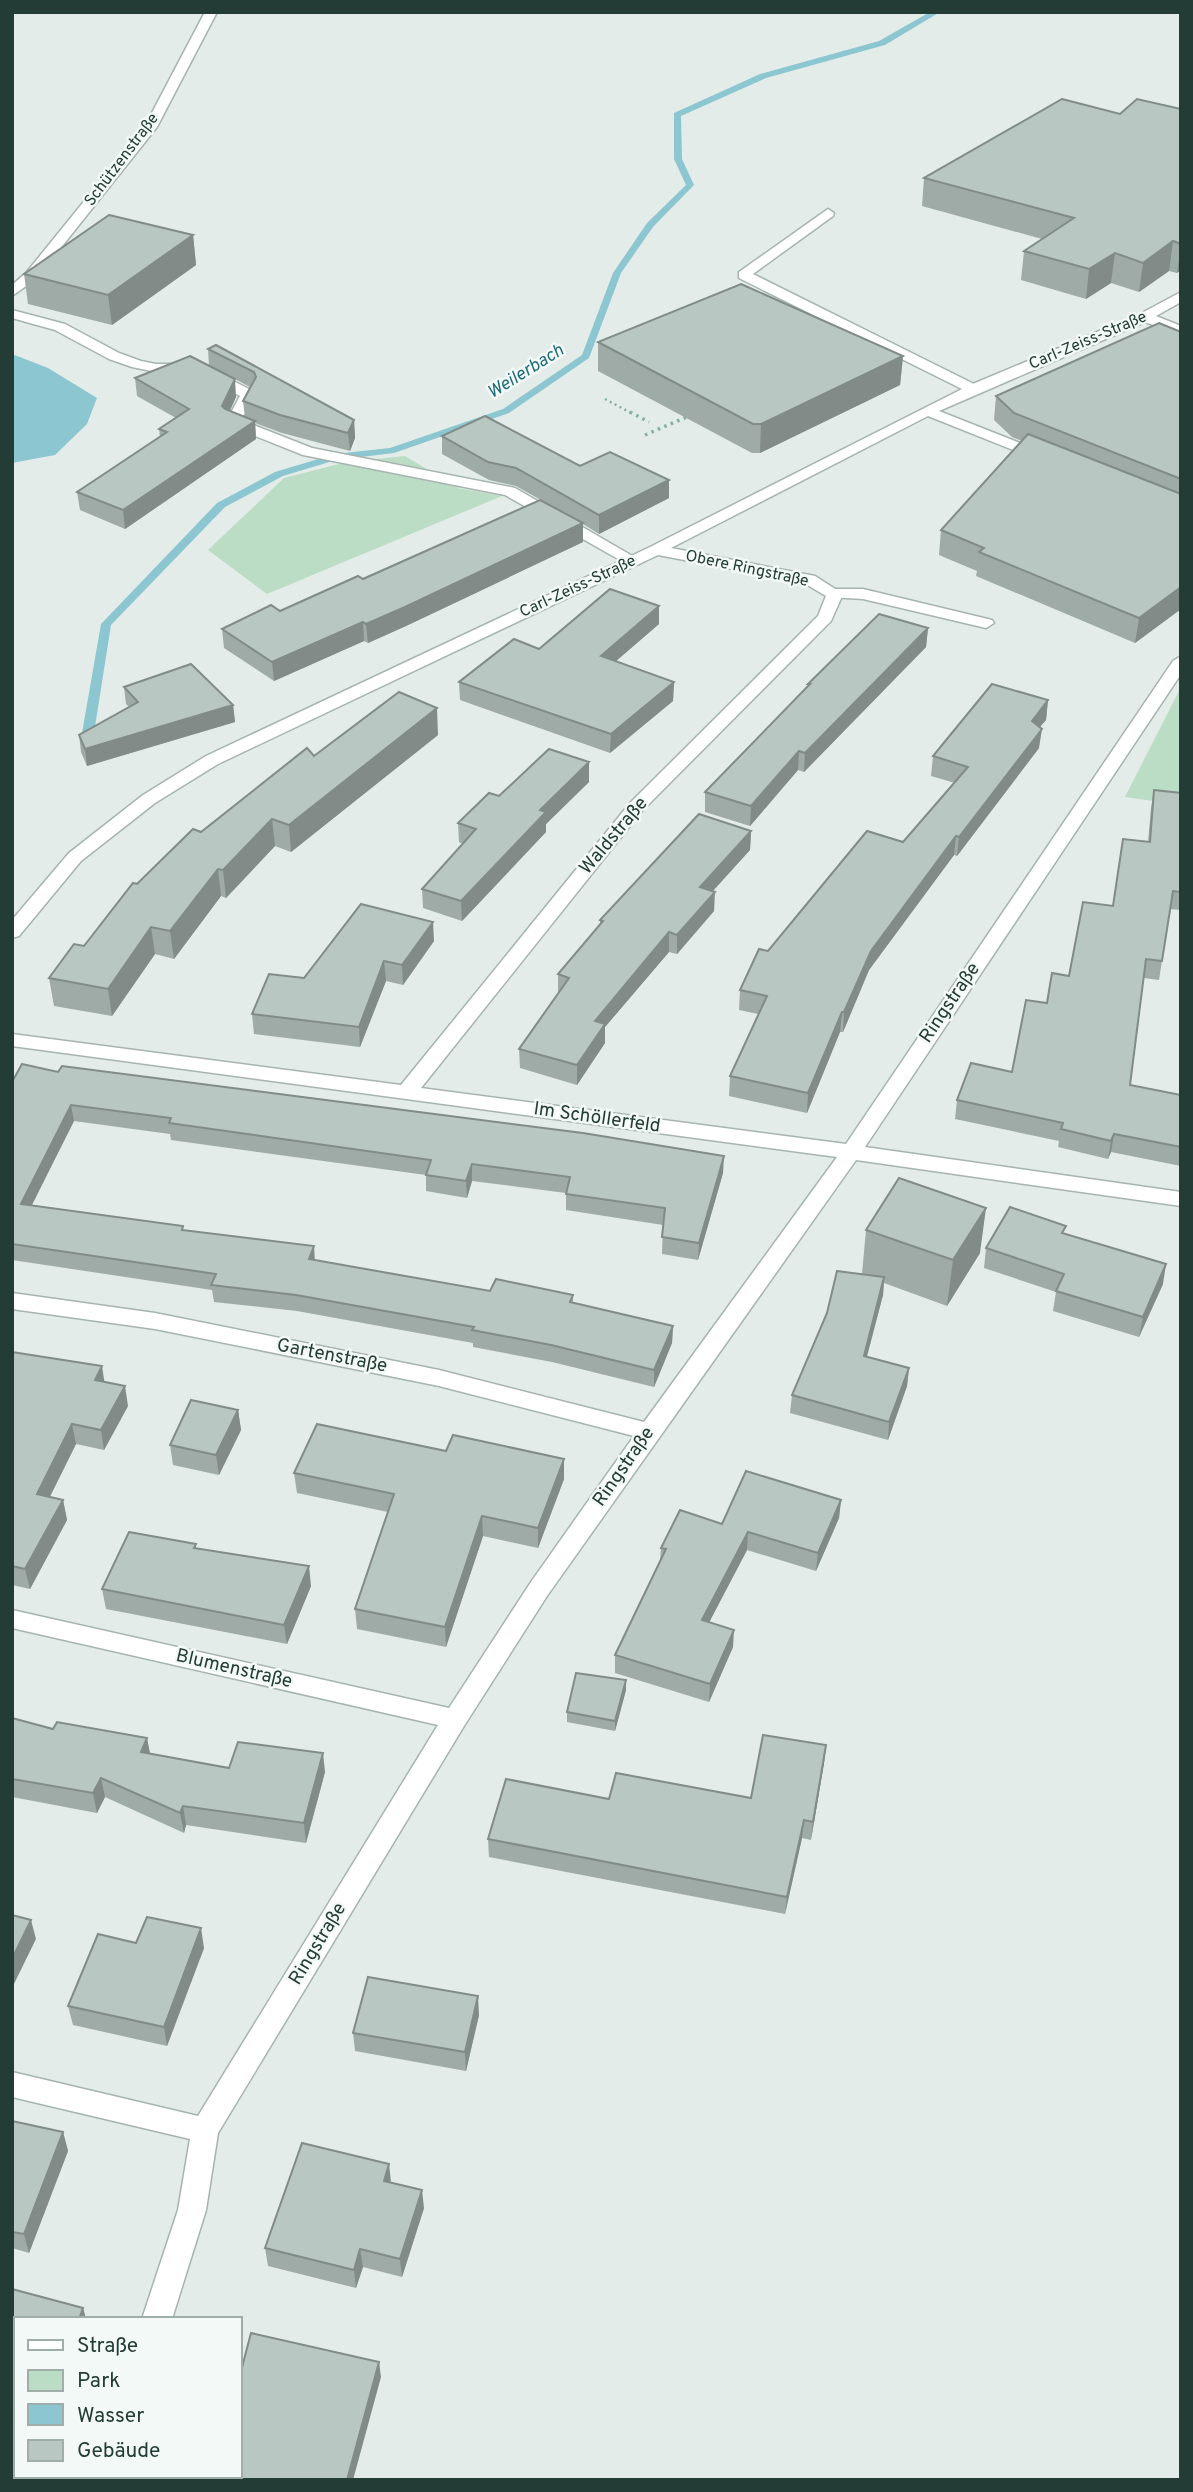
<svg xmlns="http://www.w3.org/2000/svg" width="1193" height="2492" font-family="Overpass,sans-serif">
<rect width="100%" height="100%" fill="#e3ece8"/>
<g fill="#bcddc5">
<path d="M 405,456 L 458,488 L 502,496 L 267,594 L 208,550 L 284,478 L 347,462 Z"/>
<path d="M 1181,687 L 1181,805 L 1125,797 Z"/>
</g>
<path fill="#8cc6d0" d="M 12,354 L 48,368 L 97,398 L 87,424 L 55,455 L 12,463 Z"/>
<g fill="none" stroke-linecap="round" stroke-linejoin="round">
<path fill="#8cc6d0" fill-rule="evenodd" d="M 930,12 L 940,12 L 885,45 L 766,78 L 681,116 L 682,159 L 694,185 L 653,227 L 621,273 L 589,358 L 509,413 L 394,453 L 336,460 L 283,476 L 225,507 L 111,625 L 94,733 L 92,735 L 84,735 L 82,733 L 101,624 L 217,503 L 275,472 L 335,454 L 390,448 L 503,409 L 582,355 L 613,273 L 647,223 L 686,185 L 674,159 L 674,113 L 760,74 L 879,41 Z"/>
<defs>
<g id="service">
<path d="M 828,209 L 834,213 L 833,216 L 753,274 L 978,386 L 980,389 L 978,392 L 968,392 L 739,278 L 739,272 Z"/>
<path d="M 12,310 L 65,324 L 119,353 L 141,361 L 156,364 L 199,364 L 253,391 L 255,394 L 241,420 L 312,448 L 515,488 L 641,561 L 639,564 L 627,564 L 505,495 L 303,455 L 228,425 L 226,422 L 240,396 L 192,371 L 156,372 L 132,367 L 109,359 L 55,330 L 12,318 Z"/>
<path d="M 835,589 L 863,589 L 992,620 L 994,623 L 986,628 L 863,599 L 829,597 L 827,594 L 829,591 Z"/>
</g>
<g id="minor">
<path d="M 205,12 L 217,12 L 157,127 L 36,279 L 12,296 L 12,285 L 26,273 L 145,126 Z"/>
<path d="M 1181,292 L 1181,302 L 1156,316 L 1181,326 L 1181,335 L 1145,322 L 939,411 L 1048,454 L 1050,457 L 1048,460 L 1038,460 L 928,416 L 671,548 L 815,576 L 843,594 L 831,621 L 642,811 L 421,1088 L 846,1144 L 1173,661 L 1181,656 L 1181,674 L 865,1147 L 1181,1192 L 1181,1206 L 856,1160 L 547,1596 L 464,1726 L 218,2133 L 206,2210 L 172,2319 L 142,2319 L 178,2210 L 190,2139 L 12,2097 L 12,2072 L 198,2116 L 438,1725 L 12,1628 L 12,1610 L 449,1708 L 531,1582 L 634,1436 L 439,1386 L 155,1329 L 12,1309 L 12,1293 L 155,1313 L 439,1370 L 644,1422 L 837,1157 L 12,1046 L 12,1034 L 401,1085 L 630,803 L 818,616 L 826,596 L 804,583 L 658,555 L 218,764 L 155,803 L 81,861 L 19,936 L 12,938 L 12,920 L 69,853 L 143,795 L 206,756 L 650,547 L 968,386 L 1140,314 Z"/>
<path d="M 88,2476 L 119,2476 L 118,2480 L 87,2480 Z"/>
</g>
</defs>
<use href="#service" stroke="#a6b4af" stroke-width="3"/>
<use href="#minor" stroke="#a6b4af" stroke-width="3"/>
<path stroke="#84afa2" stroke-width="2.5" stroke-dasharray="2 3.5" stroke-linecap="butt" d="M 605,399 L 633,414"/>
<g stroke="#84afa2" stroke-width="3.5" stroke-dasharray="2.5 4.5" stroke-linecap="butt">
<path d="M 630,412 L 649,422"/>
<path d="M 645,435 L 689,416"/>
</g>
<use href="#service" fill="#fff" fill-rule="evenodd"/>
<use href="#minor" fill="#fff" fill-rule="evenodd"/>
</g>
<g fill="#9eaba6" fill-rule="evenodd">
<path d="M 1181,109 L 1181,270 L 1177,273 L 1169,271 L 1139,292 L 1111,283 L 1086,299 L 1021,280 L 1024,251 L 1042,239 L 922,206 L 924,178 L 1120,114 Z"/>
<path d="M 193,235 L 196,265 L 112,325 L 28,304 L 24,274 Z"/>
<path d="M 1181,332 L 1181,609 L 1135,643 L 976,576 L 977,571 L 939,555 L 941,530 L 1022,441 L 1012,437 L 994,420 L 996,396 Z"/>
<path d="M 598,342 L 903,356 L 900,385 L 760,453 L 752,453 L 598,371 Z"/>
<path d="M 208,349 L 354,420 L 355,438 L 350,451 L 282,433 L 255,423 L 256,439 L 125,529 L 80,510 L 77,492 L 160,437 L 159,429 L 176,418 L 137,396 L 135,378 L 209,366 ZM 214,368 L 250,387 L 243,401 L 245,417 L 230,411 L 236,397 Z"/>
<path d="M 442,436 L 580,466 L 669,480 L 669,498 L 599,534 L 583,524 L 583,542 L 406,626 L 368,643 L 364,641 L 274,681 L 224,648 L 222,629 L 280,611 L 548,504 L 516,486 L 489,480 L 442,454 Z"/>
<path d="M 659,606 L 659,624 L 616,661 L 674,682 L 673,701 L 610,753 L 460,700 L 459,682 L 539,649 Z"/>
<path d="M 928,628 L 926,647 L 804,772 L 798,770 L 750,826 L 705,812 L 705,792 L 808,687 L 808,684 Z"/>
<path d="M 124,687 L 233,705 L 235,722 L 87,766 L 81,752 L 79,735 L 129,707 L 126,704 Z"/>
<path d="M 1048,700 L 1046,720 L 1039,727 L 1039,748 L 957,856 L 954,855 L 869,970 L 843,1032 L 840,1032 L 807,1113 L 729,1096 L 730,1076 L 758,1014 L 739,1010 L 740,990 L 768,951 L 903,842 L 955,783 L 931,776 L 933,756 Z"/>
<path d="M 438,735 L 291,852 L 275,846 L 226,898 L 221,896 L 174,959 L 155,954 L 112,1016 L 54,1006 L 49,978 L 84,946 L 137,884 L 201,832 L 314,756 Z"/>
<path d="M 589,782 L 546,824 L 546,832 L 462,921 L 423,908 L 422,889 L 463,844 L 459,842 L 458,823 L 499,796 Z"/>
<path d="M 1154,790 L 1181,793 L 1181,910 L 1170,909 L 1159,980 L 1144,978 L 1130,1085 L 1181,1095 L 1181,1166 L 1111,1152 L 1108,1159 L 1058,1147 L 1059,1141 L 955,1119 L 957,1100 L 1012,1072 L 1047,1003 L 1069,976 L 1113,906 L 1148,842 L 1151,808 Z"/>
<path d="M 751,831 L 750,850 L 713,891 L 714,911 L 677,954 L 669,952 L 605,1027 L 605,1043 L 577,1085 L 520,1068 L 519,1049 L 558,994 L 558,974 L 600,926 L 600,920 Z"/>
<path d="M 434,941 L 403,985 L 386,981 L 360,1047 L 254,1034 L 252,1014 L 304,978 Z"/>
<path d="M 58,1072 L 723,1173 L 698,1260 L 662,1254 L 663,1225 L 566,1210 L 566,1193 L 472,1181 L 467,1198 L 426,1191 L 426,1175 L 171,1140 L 170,1134 L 74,1121 L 31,1205 L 184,1230 L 315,1260 L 490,1291 L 573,1295 L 573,1303 L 673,1326 L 672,1343 L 654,1387 L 552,1362 L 473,1347 L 473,1343 L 297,1311 L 214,1302 L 212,1290 L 12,1260 L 12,1082 Z"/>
<path d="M 866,1230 L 980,1253 L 947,1306 L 884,1283 L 883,1295 L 867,1357 L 909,1368 L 907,1386 L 888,1440 L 790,1413 L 792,1395 L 862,1274 Z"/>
<path d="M 1064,1233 L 1163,1284 L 1139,1337 L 1053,1311 L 1056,1292 L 984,1268 L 986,1248 Z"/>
<path d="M 12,1352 L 105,1382 L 128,1406 L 104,1450 L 76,1444 L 50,1497 L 63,1500 L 67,1520 L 30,1589 L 12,1585 Z"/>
<path d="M 238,1410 L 241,1430 L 219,1475 L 173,1465 L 170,1445 Z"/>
<path d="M 294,1473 L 564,1479 L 538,1548 L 483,1536 L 446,1647 L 357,1629 L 355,1609 L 388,1512 L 297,1493 Z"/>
<path d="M 841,1500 L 839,1518 L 816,1571 L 747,1550 L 709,1622 L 733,1647 L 709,1702 L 615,1673 L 615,1655 L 660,1561 L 661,1548 L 722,1524 Z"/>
<path d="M 196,1544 L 196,1548 L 311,1586 L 287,1644 L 106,1609 L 102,1589 Z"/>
<path d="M 626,1690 L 615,1731 L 567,1722 L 567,1712 Z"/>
<path d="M 12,1718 L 150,1754 L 229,1768 L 325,1772 L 306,1843 L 186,1825 L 184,1833 L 105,1797 L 97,1813 L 12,1797 Z"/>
<path d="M 826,1745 L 824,1763 L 811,1840 L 802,1838 L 785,1914 L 489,1857 L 488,1839 L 609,1799 L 751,1798 Z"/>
<path d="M 136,1943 L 204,1948 L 167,2046 L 73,2025 L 68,2006 Z"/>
<path d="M 479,2015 L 466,2071 L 355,2051 L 353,2033 Z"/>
<path d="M 12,2121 L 63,2132 L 68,2151 L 29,2253 L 12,2248 Z"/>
<path d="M 391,2182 L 424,2208 L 402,2277 L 363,2267 L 356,2288 L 268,2266 L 265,2248 Z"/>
<path d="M 12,2289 L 83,2308 L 86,2319 L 16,2319 L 16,2453 L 12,2452 Z"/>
</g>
<g fill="#818b87">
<path d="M 193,235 L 196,265 L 112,325 L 108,295 Z"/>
<path d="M 1173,241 L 1169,271 L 1139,292 L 1143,263 Z"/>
<path d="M 1181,247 L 1181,270 L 1177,273 Z"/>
<path d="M 1115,253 L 1111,283 L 1086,299 L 1089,269 Z"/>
<path d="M 903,356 L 900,385 L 760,453 L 761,424 Z"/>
<path d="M 235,379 L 236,397 L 224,423 L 222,406 Z"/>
<path d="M 354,420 L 355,438 L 350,451 L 348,433 Z"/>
<path d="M 255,421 L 256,439 L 125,529 L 123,510 Z"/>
<path d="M 669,480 L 669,498 L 599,534 L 599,515 Z"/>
<path d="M 583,523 L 583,542 L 406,626 L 368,643 L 366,624 Z"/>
<path d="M 1181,587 L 1181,609 L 1135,643 L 1139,618 Z"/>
<path d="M 659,606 L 659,624 L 601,674 L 601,656 Z"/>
<path d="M 363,622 L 364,641 L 274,681 L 272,662 Z"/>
<path d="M 928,628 L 926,647 L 804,772 L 805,753 Z"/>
<path d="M 674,682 L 673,701 L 610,753 L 611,734 Z"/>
<path d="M 1048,700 L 1046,720 L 1029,740 L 1032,721 Z"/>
<path d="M 233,705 L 235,722 L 87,766 L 85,749 Z"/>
<path d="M 437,708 L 438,735 L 291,852 L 289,825 Z"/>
<path d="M 1042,729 L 1039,748 L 957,856 L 959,837 Z"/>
<path d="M 799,751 L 798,770 L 750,826 L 751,806 Z"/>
<path d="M 589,762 L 589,782 L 546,824 L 546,832 L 462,921 L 461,901 L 540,810 Z"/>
<path d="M 272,819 L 275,846 L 226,898 L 223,870 Z"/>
<path d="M 751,831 L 750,850 L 699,906 L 700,887 Z"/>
<path d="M 956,836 L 954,855 L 869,970 L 843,1032 L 844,1012 L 871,951 Z"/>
<path d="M 218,869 L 221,896 L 174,959 L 170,931 Z"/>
<path d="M 715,892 L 714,911 L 677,954 L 677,935 Z"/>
<path d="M 433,922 L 434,941 L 403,985 L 402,965 Z"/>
<path d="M 151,927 L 155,954 L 112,1016 L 108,989 Z"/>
<path d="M 669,932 L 669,952 L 605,1027 L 605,1043 L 577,1085 L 577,1065 L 595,1021 Z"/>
<path d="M 384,961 L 386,981 L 360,1047 L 359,1027 Z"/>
<path d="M 842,1012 L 840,1032 L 807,1113 L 808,1093 Z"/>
<path d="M 71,1105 L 74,1121 L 24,1221 L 21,1204 Z"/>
<path d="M 1114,1134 L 1111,1152 L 1108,1159 L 1111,1141 Z"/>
<path d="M 724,1156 L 723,1173 L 698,1260 L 699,1243 Z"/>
<path d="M 472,1164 L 472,1181 L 467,1198 L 466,1181 Z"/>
<path d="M 986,1208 L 980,1253 L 947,1306 L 953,1260 Z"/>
<path d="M 314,1246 L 315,1263 L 309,1259 Z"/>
<path d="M 1166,1264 L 1163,1284 L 1139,1337 L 1143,1317 Z"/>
<path d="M 884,1277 L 883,1295 L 862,1374 L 864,1356 Z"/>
<path d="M 673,1326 L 672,1343 L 654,1387 L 654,1370 Z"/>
<path d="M 102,1366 L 105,1386 L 95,1380 Z"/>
<path d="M 909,1368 L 907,1386 L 888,1440 L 889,1422 Z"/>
<path d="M 125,1386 L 128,1406 L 104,1450 L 101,1430 Z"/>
<path d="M 238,1410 L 241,1430 L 219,1475 L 216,1455 Z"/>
<path d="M 72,1424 L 76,1444 L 41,1514 L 37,1494 Z"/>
<path d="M 564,1459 L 564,1479 L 538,1548 L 538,1528 Z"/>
<path d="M 63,1500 L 67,1520 L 30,1589 L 25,1569 Z"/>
<path d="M 841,1500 L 839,1518 L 816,1571 L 818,1553 Z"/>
<path d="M 482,1516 L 483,1536 L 446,1647 L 445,1627 Z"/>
<path d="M 748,1532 L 747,1550 L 701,1638 L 702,1620 Z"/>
<path d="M 309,1566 L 311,1586 L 287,1644 L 284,1625 Z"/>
<path d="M 734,1630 L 733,1647 L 709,1702 L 710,1684 Z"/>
<path d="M 626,1680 L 626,1690 L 615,1731 L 615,1721 Z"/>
<path d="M 147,1738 L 151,1758 L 141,1752 Z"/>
<path d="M 826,1745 L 824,1763 L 811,1840 L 813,1822 Z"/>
<path d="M 323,1753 L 325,1772 L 306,1843 L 304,1823 Z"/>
<path d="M 101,1778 L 105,1797 L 97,1813 L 93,1793 Z"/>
<path d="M 183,1806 L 186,1825 L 184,1833 L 180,1813 Z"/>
<path d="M 804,1820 L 802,1838 L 785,1914 L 787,1897 Z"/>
<path d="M 31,1920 L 36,1939 L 12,1988 L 12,1959 Z"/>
<path d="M 201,1928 L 204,1948 L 167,2046 L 164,2027 Z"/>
<path d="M 478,1996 L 479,2015 L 466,2071 L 465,2052 Z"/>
<path d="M 63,2132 L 68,2151 L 29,2253 L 24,2234 Z"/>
<path d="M 389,2164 L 391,2182 L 384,2181 Z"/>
<path d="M 422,2190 L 424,2208 L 402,2277 L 400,2259 Z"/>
<path d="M 360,2249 L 363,2267 L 356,2288 L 354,2270 Z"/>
<path d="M 83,2308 L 86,2319 L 79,2319 Z"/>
<path d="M 379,2362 L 381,2377 L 353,2480 L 347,2480 Z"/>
</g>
<g fill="#b8c7c1" stroke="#818b87" stroke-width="2">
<path d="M 1062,99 L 1120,114 L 1137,99 L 1181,109 L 1181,244 L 1173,241 L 1143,263 L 1115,253 L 1089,269 L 1024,251 L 1074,218 L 924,178 Z"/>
<path d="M 109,215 L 193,235 L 108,295 L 24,274 Z"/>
<path d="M 741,284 L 903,356 L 761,424 L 753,424 L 598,342 Z"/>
<path d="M 1159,323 L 1181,332 L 1181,479 L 1014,413 L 996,396 Z"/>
<path d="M 216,345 L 354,420 L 348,433 L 280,415 L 243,401 L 256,377 L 254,372 L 208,349 Z"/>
<path d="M 190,356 L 235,379 L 222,406 L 225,409 L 255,421 L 123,510 L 77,492 L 167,432 L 159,429 L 189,409 L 135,378 Z"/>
<path d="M 485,416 L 580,466 L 610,452 L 669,480 L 599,515 L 516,468 L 488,462 L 442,436 Z"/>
<path d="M 1028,434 L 1181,494 L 1181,587 L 1139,618 L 979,552 L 984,548 L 941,530 Z"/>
<path d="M 540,500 L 583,523 L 405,607 L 366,624 L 363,622 L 272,662 L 222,629 L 271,605 L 280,611 L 358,576 L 363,579 Z"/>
<path d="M 610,589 L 659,606 L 601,656 L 674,682 L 611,734 L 459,682 L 514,639 L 539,649 Z"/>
<path d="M 879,614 L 928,628 L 805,753 L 799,751 L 751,806 L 705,792 L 810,684 L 808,684 Z"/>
<path d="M 191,664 L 233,705 L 85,749 L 79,735 L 138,702 L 124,687 Z"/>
<path d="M 992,684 L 1048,700 L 1032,721 L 1042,729 L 959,837 L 956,836 L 871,951 L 844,1012 L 842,1012 L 808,1093 L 730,1076 L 767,996 L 740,990 L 759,949 L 768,951 L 867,831 L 903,842 L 968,767 L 933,756 Z"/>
<path d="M 399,692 L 437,708 L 289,825 L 272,819 L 223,870 L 218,869 L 170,931 L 151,927 L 108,989 L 49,978 L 74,944 L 84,946 L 133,883 L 137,884 L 193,829 L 201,832 L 307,748 L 314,756 Z"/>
<path d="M 549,749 L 589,762 L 540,810 L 546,812 L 461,901 L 422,889 L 476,829 L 458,823 L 489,793 L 499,796 Z"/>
<path d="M 1154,790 L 1181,793 L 1181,892 L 1173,891 L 1162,961 L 1146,959 L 1130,1085 L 1181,1095 L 1181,1147 L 1114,1134 L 1111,1141 L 1061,1129 L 1063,1123 L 957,1100 L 971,1063 L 1012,1072 L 1026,1000 L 1047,1003 L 1052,973 L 1069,976 L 1083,902 L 1113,906 L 1123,839 L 1150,842 Z"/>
<path d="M 699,814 L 751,831 L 700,887 L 715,892 L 677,935 L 669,932 L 595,1021 L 605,1024 L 577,1065 L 519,1049 L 569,978 L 558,974 L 603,921 L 600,920 Z"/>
<path d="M 361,904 L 433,922 L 402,965 L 384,961 L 359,1027 L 252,1014 L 269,974 L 304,978 Z"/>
<path d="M 22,1064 L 58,1072 L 62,1066 L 349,1103 L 583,1133 L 724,1156 L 699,1243 L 662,1237 L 665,1208 L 566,1194 L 570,1177 L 472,1164 L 466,1181 L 426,1175 L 431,1160 L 169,1123 L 171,1118 L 71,1105 L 21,1204 L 183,1226 L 182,1230 L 314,1246 L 309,1259 L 490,1291 L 496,1279 L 573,1295 L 570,1302 L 673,1326 L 654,1370 L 551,1345 L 472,1330 L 474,1327 L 296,1295 L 211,1285 L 216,1274 L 12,1244 L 12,1082 Z"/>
<path d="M 899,1178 L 986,1208 L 953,1260 L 866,1230 Z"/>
<path d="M 1010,1207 L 1066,1226 L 1062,1233 L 1166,1264 L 1143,1317 L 1056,1291 L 1064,1274 L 986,1248 Z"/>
<path d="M 837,1271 L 884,1277 L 864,1356 L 909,1368 L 889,1422 L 792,1395 L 827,1313 Z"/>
<path d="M 12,1352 L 102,1366 L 95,1380 L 125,1386 L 101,1430 L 72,1424 L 37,1494 L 63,1500 L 25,1569 L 12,1566 Z"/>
<path d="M 191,1400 L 238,1410 L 216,1455 L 170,1445 Z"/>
<path d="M 317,1424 L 446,1451 L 453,1435 L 564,1459 L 538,1528 L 482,1516 L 445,1627 L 355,1609 L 394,1494 L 294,1473 Z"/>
<path d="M 746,1471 L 841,1500 L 818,1553 L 748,1532 L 702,1620 L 734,1630 L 710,1684 L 615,1655 L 666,1549 L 661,1548 L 680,1510 L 722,1524 Z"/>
<path d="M 129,1532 L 196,1544 L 194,1548 L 309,1566 L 284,1625 L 102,1589 Z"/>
<path d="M 576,1673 L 626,1680 L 615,1721 L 567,1712 Z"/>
<path d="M 12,1718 L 53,1729 L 57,1722 L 147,1738 L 141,1752 L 229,1768 L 238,1742 L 323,1753 L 304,1823 L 183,1806 L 180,1813 L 101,1778 L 93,1793 L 12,1779 Z"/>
<path d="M 763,1735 L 826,1745 L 813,1822 L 804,1820 L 787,1897 L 488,1839 L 506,1779 L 609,1799 L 616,1773 L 751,1798 Z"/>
<path d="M 12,1915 L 31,1920 L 12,1959 Z"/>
<path d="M 147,1917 L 201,1928 L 164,2027 L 68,2006 L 98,1934 L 136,1943 Z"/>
<path d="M 368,1977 L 478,1996 L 465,2052 L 353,2033 Z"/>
<path d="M 12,2121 L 63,2132 L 24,2234 L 12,2232 Z"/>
<path d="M 302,2143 L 389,2164 L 384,2181 L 422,2190 L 400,2259 L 360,2249 L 354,2270 L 265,2248 Z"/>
<path d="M 12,2289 L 83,2308 L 79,2319 L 16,2319 L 16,2440 L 12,2439 Z"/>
<path d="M 251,2333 L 379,2362 L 347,2480 L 211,2480 L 212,2476 L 240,2476 L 240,2375 Z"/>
</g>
<g text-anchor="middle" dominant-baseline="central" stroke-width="5" stroke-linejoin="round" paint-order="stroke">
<g font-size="16" fill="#233d36" stroke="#f3f9f6">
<text transform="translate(122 160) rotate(-53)">Schützenstraße</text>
<text transform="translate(1088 341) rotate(-23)">Carl-Zeiss-Straße</text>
<text transform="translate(747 569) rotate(12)">Obere Ringstraße</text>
<text transform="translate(578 587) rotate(-25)">Carl-Zeiss-Straße</text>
</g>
<g font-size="18" font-style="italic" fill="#1d6a79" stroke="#f3f9f6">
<text transform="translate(526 372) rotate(-32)">Weilerbach</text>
</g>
<g font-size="19" fill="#233d36" stroke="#f3f9f6">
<text transform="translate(614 836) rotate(-50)">Waldstraße</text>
<text transform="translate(950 1003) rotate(-56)">Ringstraße</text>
<text transform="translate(597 1118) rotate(8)">Im Schöllerfeld</text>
<text transform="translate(332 1356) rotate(11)">Gartenstraße</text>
<text transform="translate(624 1467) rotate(-55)">Ringstraße</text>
<text transform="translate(234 1669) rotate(13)">Blumenstraße</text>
<text transform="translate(318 1944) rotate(-59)">Ringstraße</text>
</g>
</g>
<rect width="1193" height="2492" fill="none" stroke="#233d36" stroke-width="28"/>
<rect x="14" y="2317" width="228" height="161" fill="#f3f9f6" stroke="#a0aea9" stroke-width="2"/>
<rect x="28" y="2340" width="35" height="10" fill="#ffffff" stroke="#a0aea9" stroke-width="2"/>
<text x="77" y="2352" font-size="21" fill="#233d36">Straße</text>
<rect x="28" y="2370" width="35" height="21" fill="#bcddc5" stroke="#a0aea9" stroke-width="2"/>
<text x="77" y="2387" font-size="21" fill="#233d36">Park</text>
<rect x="28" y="2404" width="35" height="21" fill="#8cc6d0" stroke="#a0aea9" stroke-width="2"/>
<text x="77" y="2422" font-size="21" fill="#233d36">Wasser</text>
<rect x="28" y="2440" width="35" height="21" fill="#b8c7c1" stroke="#a0aea9" stroke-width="2"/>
<text x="77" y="2457" font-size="21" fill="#233d36">Gebäude</text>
</svg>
